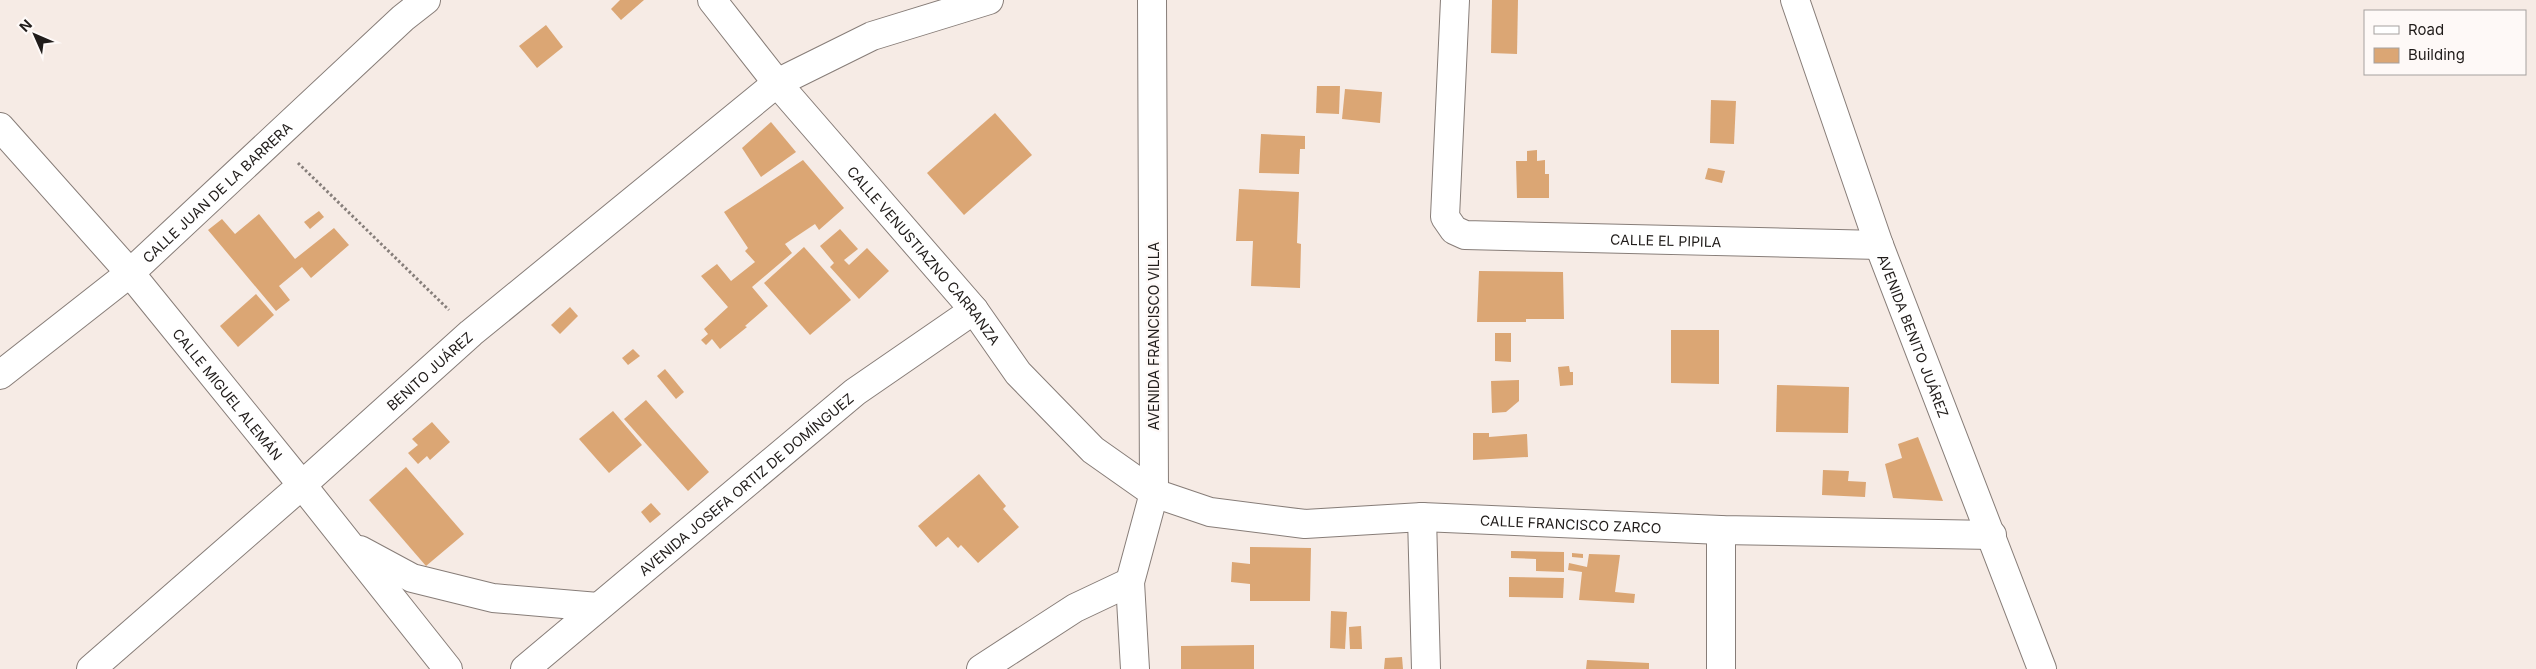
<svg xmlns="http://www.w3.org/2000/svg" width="2536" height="669" font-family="Inter,sans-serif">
<rect width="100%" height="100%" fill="#f6ebe5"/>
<g fill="#dba674">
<path d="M 620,0 L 644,0 L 621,20 L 611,9 Z"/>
<path d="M 1492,0 L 1518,0 L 1517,54 L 1491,53 Z"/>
<path d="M 546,25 L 563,47 L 537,68 L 519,46 Z"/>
<path d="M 1317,86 L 1340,86 L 1339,114 L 1316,113 Z"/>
<path d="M 1345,89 L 1382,92 L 1380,123 L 1342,119 Z"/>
<path d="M 1711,100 L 1736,101 L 1734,144 L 1710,143 Z"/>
<path d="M 995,113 L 1032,155 L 964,215 L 927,173 Z"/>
<path d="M 771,122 L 796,152 L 761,177 L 742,148 Z"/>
<path d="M 1261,134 L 1305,136 L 1305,149 L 1300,149 L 1299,174 L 1259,173 Z"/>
<path d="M 1537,150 L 1537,161 L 1545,160 L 1545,174 L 1549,174 L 1549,198 L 1517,198 L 1516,161 L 1527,161 L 1527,151 Z"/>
<path d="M 803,160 L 844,208 L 819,230 L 815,224 L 785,244 L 792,253 L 752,287 L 768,306 L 745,326 L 747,327 L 720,349 L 712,339 L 706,345 L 701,340 L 708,334 L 704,329 L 728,307 L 701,276 L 717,264 L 731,281 L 755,262 L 745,251 L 748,248 L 724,212 Z"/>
<path d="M 1708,168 L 1725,171 L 1722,183 L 1705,179 Z"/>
<path d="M 1239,189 L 1299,192 L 1297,243 L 1301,244 L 1300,288 L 1251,286 L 1253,241 L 1236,241 Z"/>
<path d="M 319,211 L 324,217 L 310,229 L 304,222 Z"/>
<path d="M 259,214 L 295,259 L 334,228 L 349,245 L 311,278 L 302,267 L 279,286 L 290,300 L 276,311 L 208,230 L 222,219 L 235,234 Z"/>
<path d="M 840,229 L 858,249 L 844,260 L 849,265 L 867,248 L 889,271 L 859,299 L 830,267 L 834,263 L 820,246 Z"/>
<path d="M 804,247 L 851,300 L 810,335 L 764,283 Z"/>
<path d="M 1479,271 L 1563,272 L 1564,319 L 1526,319 L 1526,322 L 1477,322 Z"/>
<path d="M 256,294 L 274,315 L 238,347 L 220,326 Z"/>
<path d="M 570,307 L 578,316 L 560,334 L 551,325 Z"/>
<path d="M 1671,330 L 1719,330 L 1719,384 L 1671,383 Z"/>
<path d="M 1495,333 L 1511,333 L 1511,362 L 1495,361 Z"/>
<path d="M 633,349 L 640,356 L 628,365 L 622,358 Z"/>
<path d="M 1569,366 L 1570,372 L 1573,372 L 1573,385 L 1560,386 L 1558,367 Z"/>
<path d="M 665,369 L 684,392 L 676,399 L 657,376 Z"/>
<path d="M 1519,380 L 1519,401 L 1506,412 L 1492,413 L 1491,381 Z"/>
<path d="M 1777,385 L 1849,387 L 1848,433 L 1776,432 Z"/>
<path d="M 646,400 L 709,472 L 688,491 L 624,419 Z"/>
<path d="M 613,411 L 642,445 L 609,473 L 579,439 Z"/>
<path d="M 432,422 L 450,442 L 430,460 L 427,456 L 418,464 L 408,453 L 418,445 L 412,439 Z"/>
<path d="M 1473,433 L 1489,433 L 1489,437 L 1527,434 L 1528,457 L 1473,460 Z"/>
<path d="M 1918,437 L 1943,501 L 1893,498 L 1885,464 L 1902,458 L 1898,444 Z"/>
<path d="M 406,467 L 464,534 L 426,566 L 369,500 Z"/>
<path d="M 1823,470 L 1849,471 L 1848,481 L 1866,482 L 1865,497 L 1822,495 Z"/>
<path d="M 979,474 L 1006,506 L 1003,509 L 1019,527 L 978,563 L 961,545 L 958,548 L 948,537 L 936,547 L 918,526 Z"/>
<path d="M 651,503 L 661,514 L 650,523 L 641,512 Z"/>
<path d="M 1250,547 L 1311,548 L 1310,601 L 1250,601 L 1250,584 L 1231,582 L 1232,562 L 1250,564 Z"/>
<path d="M 1511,551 L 1564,552 L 1564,572 L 1536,571 L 1536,559 L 1511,558 Z"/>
<path d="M 1572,553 L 1583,554 L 1583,558 L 1572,557 Z"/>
<path d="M 1589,554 L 1620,555 L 1615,592 L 1635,594 L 1634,603 L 1579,600 L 1582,572 L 1568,570 L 1569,563 L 1587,567 Z"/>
<path d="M 1509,577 L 1564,578 L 1563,598 L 1509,597 Z"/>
<path d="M 1331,611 L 1347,612 L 1345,649 L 1330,648 Z"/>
<path d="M 1361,626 L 1362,649 L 1350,649 L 1349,627 Z"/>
<path d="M 1254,645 L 1254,669 L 1181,669 L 1181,646 Z"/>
<path d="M 1402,657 L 1403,669 L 1384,669 L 1385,658 Z"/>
<path d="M 1587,660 L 1649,663 L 1649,669 L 1586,669 Z"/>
</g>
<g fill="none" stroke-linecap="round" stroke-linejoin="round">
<defs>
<g id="minor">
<path id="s1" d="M 712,0 L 777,83 L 974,310 L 1018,373 L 1093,450 L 1154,493 L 1210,512 L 1305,524 L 1422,517 L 1721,530 L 1992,535"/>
<path id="s2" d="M 1455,0 L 1445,217 L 1454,230 L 1465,235 L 1879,245"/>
<path id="s3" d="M 1795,0 L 1879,245 L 2042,669"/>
<path id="s4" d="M 0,127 L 130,273 L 302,485 L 448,669"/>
<path id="s5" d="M 0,375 L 130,273 L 403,18 L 426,0"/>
<path d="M 1422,517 L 1426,669"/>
<path d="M 360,550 L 412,578 L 493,598 L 598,607"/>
<path id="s6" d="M 91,669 L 302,485 L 471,333 L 777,83 L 872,36 L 989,0"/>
<path id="s7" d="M 525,669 L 855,392 L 974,310"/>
<path d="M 981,669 L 1075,608 L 1130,582"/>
<path d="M 1135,669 L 1130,582 L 1154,493 L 1152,0"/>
<path d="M 1721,669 L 1721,530"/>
</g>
</defs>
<use href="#minor" stroke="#877d78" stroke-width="30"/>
<path stroke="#867e7a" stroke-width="3" stroke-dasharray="2.5 2.5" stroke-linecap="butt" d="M 298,163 L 449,310"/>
<use href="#minor" stroke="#fff" stroke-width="28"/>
</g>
<g text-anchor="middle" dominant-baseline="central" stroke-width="5" stroke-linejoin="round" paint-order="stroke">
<g font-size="14" fill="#201c1a" stroke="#fef9f7">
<text stroke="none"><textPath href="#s5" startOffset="284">CALLE JUAN DE LA BARRERA</textPath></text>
<text stroke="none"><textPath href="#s2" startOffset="446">CALLE EL PIPILA</textPath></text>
<text stroke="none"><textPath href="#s1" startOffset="332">CALLE VENUSTIAZNO CARRANZA</textPath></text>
<text transform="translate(1153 336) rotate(-90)">AVENIDA FRANCISCO VILLA</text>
<text stroke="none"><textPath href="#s3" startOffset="356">AVENIDA BENITO JUÁREZ</textPath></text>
<text stroke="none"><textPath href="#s6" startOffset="451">BENITO JUÁREZ</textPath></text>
<text stroke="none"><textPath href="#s4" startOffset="351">CALLE MIGUEL ALEMÁN</textPath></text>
<text stroke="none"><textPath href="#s7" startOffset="288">AVENIDA JOSEFA ORTIZ DE DOMÍNGUEZ</textPath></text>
<text stroke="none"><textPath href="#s1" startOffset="1086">CALLE FRANCISCO ZARCO</textPath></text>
</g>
</g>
<rect x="2364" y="10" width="162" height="65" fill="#fef9f7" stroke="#a5a19f"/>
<rect x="2374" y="26" width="25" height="8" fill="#ffffff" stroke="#a5a19f"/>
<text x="2408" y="35" font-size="15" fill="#201c1a">Road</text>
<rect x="2374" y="48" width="25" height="15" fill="#dba674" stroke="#a5a19f"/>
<text x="2408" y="60" font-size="15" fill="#201c1a">Building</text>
<g transform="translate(35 35) rotate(315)" stroke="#fef9f7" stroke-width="4" paint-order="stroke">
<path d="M0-4L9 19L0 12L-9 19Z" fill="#201c1a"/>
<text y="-8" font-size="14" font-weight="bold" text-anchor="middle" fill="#201c1a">N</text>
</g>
</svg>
